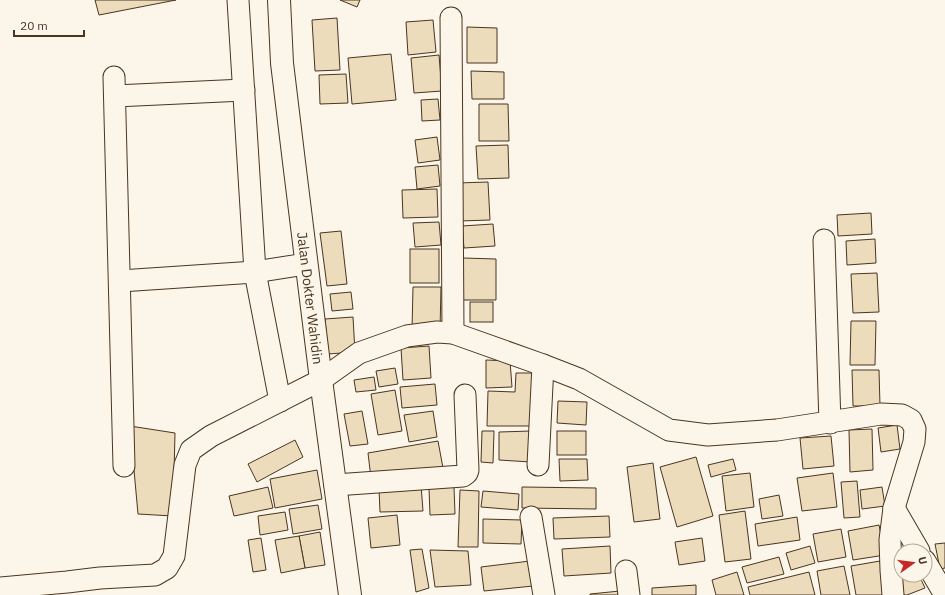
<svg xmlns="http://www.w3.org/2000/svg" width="945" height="595" font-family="'IBM Plex Sans',sans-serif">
<rect width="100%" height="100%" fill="#fbf6e9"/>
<g fill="#ecdcbc" stroke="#4a3520">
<path d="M 95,0 L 176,0 L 99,15 Z"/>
<path d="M 340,0 L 360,0 L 357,7 Z"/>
<path d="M 337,18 L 340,70 L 315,71 L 312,20 Z"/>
<path d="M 433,20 L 436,52 L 408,55 L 406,22 Z"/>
<path d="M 467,27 L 497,28 L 497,63 L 467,63 Z"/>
<path d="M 391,54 L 396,100 L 352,104 L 348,58 Z"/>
<path d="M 439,55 L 442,91 L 414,93 L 411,58 Z"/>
<path d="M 471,71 L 504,72 L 504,99 L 472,99 Z"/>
<path d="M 346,74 L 348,103 L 320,104 L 319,75 Z"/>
<path d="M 438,99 L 440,120 L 422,121 L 421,100 Z"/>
<path d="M 479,104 L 508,104 L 509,141 L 479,141 Z"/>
<path d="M 437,137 L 440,160 L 418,163 L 415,140 Z"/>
<path d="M 508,145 L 509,178 L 478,179 L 476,146 Z"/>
<path d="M 438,165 L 440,186 L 417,189 L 415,167 Z"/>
<path d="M 488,182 L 490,220 L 459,221 L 457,183 Z"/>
<path d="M 437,189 L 438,217 L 403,218 L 402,190 Z"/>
<path d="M 871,213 L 872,234 L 838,236 L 837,215 Z"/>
<path d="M 439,222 L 441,245 L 415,247 L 413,223 Z"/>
<path d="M 493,224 L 495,246 L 464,248 L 462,226 Z"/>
<path d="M 341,231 L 347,284 L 327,286 L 320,233 Z"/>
<path d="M 875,239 L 876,263 L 847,265 L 846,241 Z"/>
<rect x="410" y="249" width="29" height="34"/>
<path d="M 463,258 L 496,259 L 496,300 L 463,300 Z"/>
<path d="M 877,273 L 879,312 L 853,313 L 851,274 Z"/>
<path d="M 413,287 L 441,287 L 440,331 L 412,330 Z"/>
<path d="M 351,292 L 353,309 L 332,311 L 330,294 Z"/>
<rect x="470" y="302" width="23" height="20"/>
<path d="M 353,317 L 355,352 L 328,354 L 325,319 Z"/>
<path d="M 851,321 L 876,321 L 875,365 L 850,365 Z"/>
<path d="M 429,346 L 431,378 L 403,380 L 401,348 Z"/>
<path d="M 486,360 L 510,361 L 512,387 L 486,388 Z"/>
<path d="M 395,368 L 398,384 L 379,387 L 376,371 Z"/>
<path d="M 852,370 L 879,370 L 880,406 L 853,406 Z"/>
<path d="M 516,373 L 534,373 L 534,426 L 487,426 L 488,391 L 515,392 Z"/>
<path d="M 374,377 L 376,390 L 356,392 L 354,380 Z"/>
<path d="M 435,384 L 437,405 L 402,408 L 400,387 Z"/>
<path d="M 395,390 L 402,431 L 378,435 L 371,394 Z"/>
<path d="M 558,401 L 587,402 L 586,425 L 557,423 Z"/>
<path d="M 362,411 L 368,444 L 350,446 L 344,414 Z"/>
<path d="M 433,411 L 437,437 L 409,442 L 404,415 Z"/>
<path d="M 897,425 L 900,449 L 881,452 L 878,428 Z"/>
<path d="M 130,426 L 175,433 L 173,516 L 138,514 Z"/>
<path d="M 872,429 L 873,470 L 850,472 L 849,430 Z"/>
<path d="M 482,431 L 494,431 L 493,463 L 481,462 Z"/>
<path d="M 531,431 L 531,462 L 499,460 L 499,432 Z"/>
<rect x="557" y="431" width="29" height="24"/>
<path d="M 831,436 L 834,466 L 803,469 L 800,438 Z"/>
<path d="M 295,440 L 303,457 L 257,482 L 248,464 Z"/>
<path d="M 438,441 L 443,468 L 371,478 L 368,453 Z"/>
<path d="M 696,457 L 713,516 L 677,527 L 660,467 Z"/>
<path d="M 559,459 L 587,459 L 588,480 L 560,481 Z"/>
<path d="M 733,459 L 736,470 L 711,477 L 708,465 Z"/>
<path d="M 653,463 L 660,519 L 634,522 L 627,467 Z"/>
<path d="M 317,470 L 322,499 L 275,508 L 270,479 Z"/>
<path d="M 750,473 L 754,507 L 726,511 L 722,476 Z"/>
<path d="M 833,473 L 837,507 L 802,511 L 797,478 Z"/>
<path d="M 857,481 L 860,517 L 844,518 L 841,482 Z"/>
<path d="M 421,485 L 423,511 L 380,512 L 379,488 Z"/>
<path d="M 268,487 L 273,508 L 234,516 L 229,496 Z"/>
<path d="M 454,487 L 455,514 L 430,515 L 429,488 Z"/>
<path d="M 522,487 L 596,488 L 596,509 L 522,508 Z"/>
<path d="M 882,487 L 885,506 L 862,509 L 860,490 Z"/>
<path d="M 460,490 L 479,491 L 478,547 L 458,547 Z"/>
<path d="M 483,491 L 519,494 L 518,510 L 481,507 Z"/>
<path d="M 779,495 L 783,516 L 762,519 L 759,499 Z"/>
<path d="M 318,505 L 322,529 L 293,534 L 289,509 Z"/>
<path d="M 745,511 L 751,559 L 725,562 L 719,515 Z"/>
<path d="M 285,512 L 288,530 L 260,535 L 258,516 Z"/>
<path d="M 397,515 L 400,545 L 371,548 L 368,518 Z"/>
<path d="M 609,516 L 610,537 L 554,539 L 553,518 Z"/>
<path d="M 797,517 L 800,540 L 758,546 L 755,524 Z"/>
<path d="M 483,519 L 522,520 L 521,544 L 483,543 Z"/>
<path d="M 879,525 L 885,555 L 853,560 L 848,531 Z"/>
<path d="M 841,529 L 846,557 L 818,562 L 813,534 Z"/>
<path d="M 320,532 L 325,565 L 305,568 L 299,536 Z"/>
<path d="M 299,536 L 305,568 L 281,573 L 275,540 Z"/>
<path d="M 261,538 L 266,570 L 253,572 L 248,540 Z"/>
<path d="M 702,538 L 705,561 L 679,565 L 675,542 Z"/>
<path d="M 945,543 L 945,568 L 940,569 L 935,544 Z"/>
<path d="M 610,546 L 611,573 L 564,576 L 562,549 Z"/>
<path d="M 810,546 L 815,563 L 791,570 L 786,553 Z"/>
<path d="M 422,549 L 429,588 L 416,592 L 410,550 Z"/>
<path d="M 430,550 L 468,551 L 471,585 L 435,587 Z"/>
<path d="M 779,557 L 784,574 L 747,583 L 742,567 Z"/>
<path d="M 530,561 L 533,586 L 484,591 L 481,567 Z"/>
<path d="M 880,561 L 885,595 L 856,595 L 851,566 Z"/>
<path d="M 844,566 L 850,595 L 821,595 L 817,571 Z"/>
<path d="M 737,572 L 744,595 L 716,595 L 712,580 Z"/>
<path d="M 809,572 L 815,595 L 750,595 L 748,587 Z"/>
<path d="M 910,575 L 919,575 L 925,588 L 907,595 L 904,595 L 898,581 Z"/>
<path d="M 696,585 L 696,595 L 652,595 L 652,588 Z"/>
<path d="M 620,591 L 621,595 L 590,595 L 590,594 Z"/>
</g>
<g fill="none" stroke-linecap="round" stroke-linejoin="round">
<defs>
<g id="minor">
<path d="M 238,0 L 255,272 L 280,401"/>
<path d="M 451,18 L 453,333"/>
<path d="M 114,77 L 124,466"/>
<path d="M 115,96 L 244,90"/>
<path d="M 824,240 L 830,423"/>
<path d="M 120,281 L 255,272 L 306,264"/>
<path d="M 538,465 L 543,365"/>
<path d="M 335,485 L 463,476 L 467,473 L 468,470 L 465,395"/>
<path d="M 894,508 L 919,551"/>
<path d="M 531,517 L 544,595"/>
<path d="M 925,561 L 945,595"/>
<path d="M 626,571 L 629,595"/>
<path d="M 0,588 L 67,582 L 100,578 L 155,575 L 167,568 L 174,556 L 185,465 L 191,450 L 211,436 L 321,380 L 359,353 L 407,336 L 437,332 L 453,333 L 543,365 L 579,379 L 669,430 L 708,435 L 777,430 L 881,414 L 902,415 L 911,420 L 915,429 L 914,442 L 894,508 L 890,540 L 891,570 L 893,595"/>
</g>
<path id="secondary" d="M 279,0 L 282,63 L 294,162 L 321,380 L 350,595"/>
</defs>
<use href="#minor" stroke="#4a3520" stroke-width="23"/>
<use href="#secondary" stroke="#4a3520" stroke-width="24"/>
<use href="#minor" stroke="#fbf6e9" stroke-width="21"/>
<use href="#secondary" stroke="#fbf6e9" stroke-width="22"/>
</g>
<g text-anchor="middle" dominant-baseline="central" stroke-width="3" stroke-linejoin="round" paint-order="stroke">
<g font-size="14" fill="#4a3520" stroke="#fbf6e9">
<text transform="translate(310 298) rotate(83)">Jalan Dokter Wahidin</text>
</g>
</g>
<g transform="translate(913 563) rotate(76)"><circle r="19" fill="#fbf6e9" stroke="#b4a999"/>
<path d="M0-3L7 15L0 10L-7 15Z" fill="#c62828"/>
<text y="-6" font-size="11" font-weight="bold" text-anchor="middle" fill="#4a3520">U</text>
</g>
<path d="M14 30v6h70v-6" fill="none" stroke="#4a3520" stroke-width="2"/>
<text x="20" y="30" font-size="12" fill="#4a3520" stroke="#fbf6e9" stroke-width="3" paint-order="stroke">20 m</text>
</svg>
